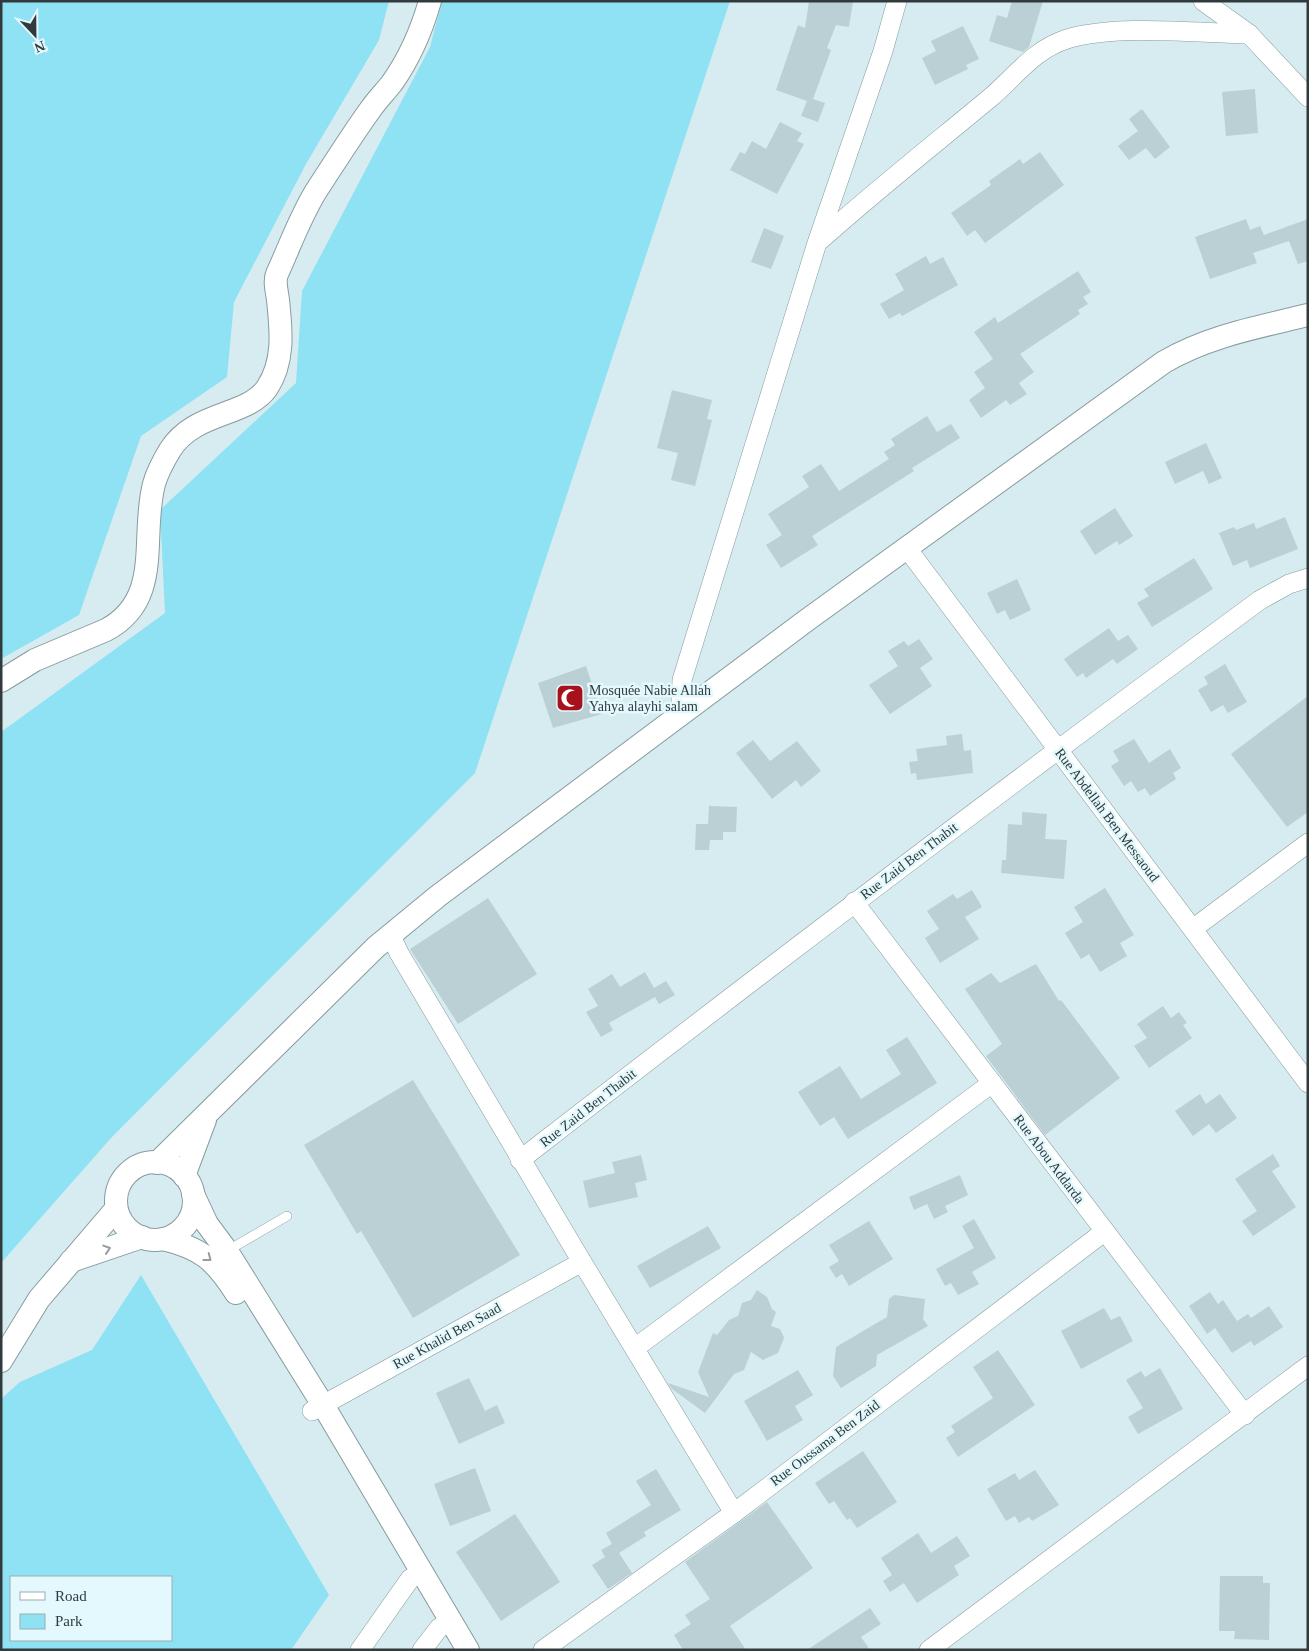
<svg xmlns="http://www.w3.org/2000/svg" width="1309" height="1651" font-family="Georgia,serif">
<rect width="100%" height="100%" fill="#d6ecf0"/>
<g fill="#8ee2f3" fill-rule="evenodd">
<path d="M 1,1 L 389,1 L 379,40 L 306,164 L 234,302 L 227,377 L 141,436 L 79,615 L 1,659 Z"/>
<path d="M 442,1 L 730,1 L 475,773 L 111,1138 L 1,1263 L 1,732 L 165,613 L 160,510 L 296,383 L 302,291 L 430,47 Z"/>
<path d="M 141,1275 L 329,1595 L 291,1650 L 1,1650 L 1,1399 L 20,1382 L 92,1350 ZM 11,1577 L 171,1577 L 171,1640 L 11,1640 Z"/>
</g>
<g fill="#bbd0d4">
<path d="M 809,1 L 853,1 L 849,27 L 836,25 L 827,48 L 831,50 L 813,99 L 825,103 L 818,122 L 801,116 L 807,101 L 776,90 L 798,25 L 805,28 Z"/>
<path d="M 1012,1 L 1043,1 L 1029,47 L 1023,52 L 989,41 L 997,15 L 1007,18 Z"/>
<path d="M 963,26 L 979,59 L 966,65 L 968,69 L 935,85 L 922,58 L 936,51 L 931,41 Z"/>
<path d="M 1255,89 L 1258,133 L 1226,136 L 1222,92 Z"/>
<path d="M 1142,109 L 1170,147 L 1155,159 L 1146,148 L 1129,160 L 1118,146 L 1138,131 L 1129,119 Z"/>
<path d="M 780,122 L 802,133 L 797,141 L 804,144 L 777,194 L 730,170 L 740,152 L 745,154 L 752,141 L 766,149 Z"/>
<path d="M 1040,152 L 1064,185 L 985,243 L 975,230 L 967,236 L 951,213 L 991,185 L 989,181 L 1020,159 L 1023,164 Z"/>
<path d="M 1246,219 L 1250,230 L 1260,226 L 1264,235 L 1308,219 L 1308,261 L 1298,264 L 1289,241 L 1253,253 L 1257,263 L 1210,279 L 1195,237 Z"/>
<path d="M 764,228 L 784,236 L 771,269 L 751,262 Z"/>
<path d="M 926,256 L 930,264 L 943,257 L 958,285 L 902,316 L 900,313 L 889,319 L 880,304 L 904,290 L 895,274 Z"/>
<path d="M 1078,271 L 1091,292 L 1083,297 L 1088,304 L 1078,310 L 1080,314 L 1020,354 L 1034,372 L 1019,383 L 1027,394 L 1010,405 L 1006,400 L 981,418 L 969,400 L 985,388 L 974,372 L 993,359 L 974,332 L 995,317 L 998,323 Z"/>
<path d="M 672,390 L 712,400 L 707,419 L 712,420 L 695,486 L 671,480 L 678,453 L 657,448 Z"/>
<path d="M 927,416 L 937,432 L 951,424 L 960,438 L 912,468 L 914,471 L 812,536 L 818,545 L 781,568 L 766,545 L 782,535 L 768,514 L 809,487 L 802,476 L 821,464 L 839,491 L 889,459 L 884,452 L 895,445 L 891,439 Z"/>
<path d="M 1206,443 L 1222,478 L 1209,484 L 1203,471 L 1175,484 L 1165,462 Z"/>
<path d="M 1115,508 L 1133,536 L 1119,545 L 1117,541 L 1095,555 L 1080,531 Z"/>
<path d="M 1285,517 L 1298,549 L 1250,568 L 1247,560 L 1233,566 L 1219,533 L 1234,527 L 1236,530 L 1254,523 L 1256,529 Z"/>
<path d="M 1194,558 L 1213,589 L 1152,627 L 1137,603 L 1149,596 L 1144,589 Z"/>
<path d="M 1017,579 L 1031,610 L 1010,620 L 1005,610 L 997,614 L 987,593 Z"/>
<path d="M 1109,628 L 1118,641 L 1128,635 L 1138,649 L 1117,664 L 1113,659 L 1086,678 L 1083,673 L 1077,677 L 1064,659 Z"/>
<path d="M 919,639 L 933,659 L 920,668 L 932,686 L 890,714 L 869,685 L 898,666 L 888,651 L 904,641 L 908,646 Z"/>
<path d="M 1225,664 L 1247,702 L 1228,713 L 1223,705 L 1211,712 L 1198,690 L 1208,684 L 1204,677 Z"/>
<path d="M 586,666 L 602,714 L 553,728 L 538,683 Z"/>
<path d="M 1308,696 L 1308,812 L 1287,827 L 1231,754 Z"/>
<path d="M 962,734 L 964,751 L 971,750 L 973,773 L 917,780 L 916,773 L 911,774 L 909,762 L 918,761 L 916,749 L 947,745 L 946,736 Z"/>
<path d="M 1134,739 L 1149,763 L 1170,749 L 1181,768 L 1173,773 L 1176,779 L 1150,796 L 1145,788 L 1138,792 L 1131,781 L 1124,786 L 1111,766 L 1119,761 L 1113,751 Z"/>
<path d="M 753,740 L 770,761 L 797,741 L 821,771 L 801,787 L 796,780 L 772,799 L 736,753 Z"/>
<path d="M 709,806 L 737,807 L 736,832 L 723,832 L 723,840 L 710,840 L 709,850 L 695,850 L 696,824 L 708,824 Z"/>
<path d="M 1022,812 L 1047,814 L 1045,839 L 1067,840 L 1064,879 L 1001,873 L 1002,860 L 1006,860 L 1008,824 L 1022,825 Z"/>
<path d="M 1105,888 L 1134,935 L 1120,943 L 1127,956 L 1100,972 L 1089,954 L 1081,959 L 1065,933 L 1083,922 L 1074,907 Z"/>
<path d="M 972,890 L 982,907 L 965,917 L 979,939 L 940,963 L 925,938 L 939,929 L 927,911 L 953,894 L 957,899 Z"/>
<path d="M 488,898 L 537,974 L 458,1024 L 410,949 Z"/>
<path d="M 1036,964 L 1059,1001 L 1061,1000 L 1120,1078 L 1045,1135 L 986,1056 L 1002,1044 L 965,989 L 991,973 L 1000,983 Z"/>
<path d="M 645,972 L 654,988 L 666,981 L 675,995 L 659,1004 L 655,997 L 609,1023 L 613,1030 L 601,1037 L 586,1012 L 598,1006 L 588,989 L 612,974 L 620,987 Z"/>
<path d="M 1163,1006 L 1171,1018 L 1179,1012 L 1187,1023 L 1183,1025 L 1192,1038 L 1149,1068 L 1134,1046 L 1147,1038 L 1137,1024 Z"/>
<path d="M 907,1037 L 937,1083 L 848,1139 L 834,1117 L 820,1126 L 798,1092 L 840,1066 L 861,1099 L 901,1074 L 886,1050 Z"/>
<path d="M 413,1080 L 520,1255 L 413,1318 L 361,1231 L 357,1234 L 304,1145 Z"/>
<path d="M 1200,1094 L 1206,1104 L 1220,1094 L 1237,1118 L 1216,1133 L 1209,1124 L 1193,1136 L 1175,1111 Z"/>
<path d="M 1273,1154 L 1280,1166 L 1272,1171 L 1296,1207 L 1253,1236 L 1242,1221 L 1257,1211 L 1235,1179 Z"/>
<path d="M 641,1155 L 647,1180 L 635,1183 L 638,1197 L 589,1208 L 583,1181 L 615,1173 L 612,1162 Z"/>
<path d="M 960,1175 L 968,1195 L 945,1206 L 948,1212 L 934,1219 L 927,1204 L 914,1210 L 909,1197 Z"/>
<path d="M 974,1219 L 996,1258 L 972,1272 L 979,1284 L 958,1295 L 951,1283 L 945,1286 L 936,1269 L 974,1248 L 962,1226 Z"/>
<path d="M 869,1221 L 893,1259 L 849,1286 L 842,1274 L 836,1278 L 829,1267 L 839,1261 L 829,1245 Z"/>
<path d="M 708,1226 L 721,1248 L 650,1288 L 637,1266 Z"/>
<path d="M 757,1290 L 767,1297 L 772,1309 L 776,1312 L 771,1326 L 780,1329 L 784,1338 L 778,1353 L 763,1360 L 751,1352 L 744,1370 L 734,1374 L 705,1413 L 672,1389 L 668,1383 L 709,1397 L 698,1372 L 713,1333 L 717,1335 L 729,1320 L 738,1316 L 742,1303 L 751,1300 Z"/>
<path d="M 1210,1292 L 1218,1304 L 1223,1300 L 1237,1321 L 1248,1314 L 1251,1318 L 1269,1306 L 1283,1327 L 1254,1346 L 1251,1341 L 1232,1353 L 1215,1328 L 1207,1334 L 1189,1306 Z"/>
<path d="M 894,1295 L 925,1299 L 923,1319 L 928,1326 L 877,1355 L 876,1366 L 841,1388 L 833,1376 L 836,1347 L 887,1317 L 889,1299 Z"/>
<path d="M 1104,1308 L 1111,1320 L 1120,1316 L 1133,1341 L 1081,1369 L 1061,1331 Z"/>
<path d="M 998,1350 L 1035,1405 L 958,1457 L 946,1438 L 955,1432 L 951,1426 L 993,1398 L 973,1367 Z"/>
<path d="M 1160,1368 L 1183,1409 L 1138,1434 L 1128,1417 L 1143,1408 L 1126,1380 L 1141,1371 L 1145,1377 Z"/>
<path d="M 798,1370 L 813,1395 L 795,1406 L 803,1420 L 767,1441 L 744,1401 Z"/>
<path d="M 469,1378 L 485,1411 L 497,1405 L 505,1423 L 459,1444 L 436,1393 Z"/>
<path d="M 863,1451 L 897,1502 L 857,1528 L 850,1518 L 847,1520 L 834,1501 L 829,1504 L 815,1483 Z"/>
<path d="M 475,1468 L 491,1511 L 450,1526 L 434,1484 Z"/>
<path d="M 656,1469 L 681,1510 L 644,1532 L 646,1536 L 619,1553 L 632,1573 L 608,1589 L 592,1565 L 605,1557 L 601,1550 L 612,1544 L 606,1533 L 651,1505 L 636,1481 Z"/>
<path d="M 1035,1470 L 1059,1505 L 1032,1521 L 1029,1517 L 1019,1523 L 1015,1516 L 1006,1521 L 987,1489 L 1015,1473 L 1019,1480 Z"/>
<path d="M 767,1502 L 813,1568 L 730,1626 L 746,1650 L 683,1650 L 674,1635 L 691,1624 L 685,1615 L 710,1599 L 685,1562 Z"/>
<path d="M 515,1514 L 560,1582 L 501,1621 L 456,1552 Z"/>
<path d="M 918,1533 L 931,1553 L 957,1536 L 970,1556 L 954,1566 L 959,1575 L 917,1603 L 904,1583 L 890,1592 L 883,1581 L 892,1575 L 881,1558 Z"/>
<path d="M 1220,1576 L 1263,1576 L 1263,1583 L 1270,1583 L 1269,1640 L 1234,1639 L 1235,1631 L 1219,1631 Z"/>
<path d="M 870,1608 L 881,1624 L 861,1637 L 870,1650 L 807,1650 Z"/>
</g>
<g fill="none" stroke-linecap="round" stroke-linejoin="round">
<defs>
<path id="service" d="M 227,1251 L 287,1216"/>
<g id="minor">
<path d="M 1203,1 L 1249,34 L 1308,97"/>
<path d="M 818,242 C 874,192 932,146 990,98 C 1016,76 1033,50 1067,39 C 1116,24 1197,33 1249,34"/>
<path d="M 909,547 L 909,551 L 1308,1083"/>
<path d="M 686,711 L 681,701 L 682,680 L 817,243 L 883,51 L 897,1"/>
<path d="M 854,902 L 1245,1415"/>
<path d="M 1194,928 L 1308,843"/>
<path d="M 390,934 L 399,953 L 582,1262 L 734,1513"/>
<path d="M 520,1160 C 765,970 1011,783 1260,600 L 1289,584 L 1308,578"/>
<path d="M 635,1348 L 992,1083"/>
<path d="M 312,1411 L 582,1262"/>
<path d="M 360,1650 L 410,1579 L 422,1572"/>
<path d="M 422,1650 L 439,1628 L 450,1621"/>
<path d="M 543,1650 L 734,1513 L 1104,1232"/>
<path d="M 929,1650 L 1308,1366"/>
</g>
<g id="tertiary">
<path d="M 1,681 L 35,660 L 106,630 C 164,599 140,537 154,484 C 157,473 164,460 170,450 C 194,411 247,417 267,388 C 285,361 281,329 278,300 C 277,292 274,281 277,274 C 290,246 301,214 318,188 C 335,162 352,135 370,110 C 377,100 385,92 392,83 C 409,59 422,29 430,1"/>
<circle cx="155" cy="1201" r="39"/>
<path d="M 157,1163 L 376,947 L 438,896 L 807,620 L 1164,362 C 1208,336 1259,327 1308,315"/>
<path d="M 184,1176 L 205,1120"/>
<path d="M 193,1194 L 207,1224 L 227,1251 L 323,1405 L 468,1650"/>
<path d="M 163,1239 C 201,1248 215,1260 236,1293"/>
<path d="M 71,1261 L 142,1237"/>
<path d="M 1,1361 L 39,1299 L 116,1209"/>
</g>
</defs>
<use href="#service" stroke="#879b9f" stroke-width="10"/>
<use href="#minor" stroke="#879b9f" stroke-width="20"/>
<use href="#tertiary" stroke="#879b9f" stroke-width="24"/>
<use href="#service" stroke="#fff" stroke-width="9"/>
<use href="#minor" stroke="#fff" stroke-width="19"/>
<use href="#tertiary" stroke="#fff" stroke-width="22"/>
</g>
<defs><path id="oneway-chevron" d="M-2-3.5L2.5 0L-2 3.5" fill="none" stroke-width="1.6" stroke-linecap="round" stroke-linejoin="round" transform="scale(1.25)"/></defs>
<g stroke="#989c9e">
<use href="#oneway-chevron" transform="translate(107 1249) rotate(-18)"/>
<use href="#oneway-chevron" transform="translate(208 1258) rotate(38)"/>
</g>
<defs>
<symbol id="mosque-square" viewBox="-11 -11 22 22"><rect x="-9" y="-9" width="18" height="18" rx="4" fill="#a7111b" stroke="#e3f9fd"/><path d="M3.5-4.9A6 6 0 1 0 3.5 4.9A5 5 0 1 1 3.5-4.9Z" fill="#fff"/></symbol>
</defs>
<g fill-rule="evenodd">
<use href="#mosque-square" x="554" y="682" width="32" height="32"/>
</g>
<g text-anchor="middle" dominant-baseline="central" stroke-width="5" stroke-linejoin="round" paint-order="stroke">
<g font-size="14" fill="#313a3c" stroke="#e3f9fd" text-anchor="start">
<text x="589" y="690">Mosquée Nabie Allah<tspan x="589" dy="16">Yahya alayhi salam</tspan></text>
</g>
<g font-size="14" fill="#313a3c" stroke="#e3f9fd">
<text transform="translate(1107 815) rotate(53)">Rue Abdellah Ben Messaoud</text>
<text transform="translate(909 861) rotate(-37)">Rue Zaid Ben Thabit</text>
<text transform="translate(588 1108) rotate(-38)">Rue Zaid Ben Thabit</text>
<text transform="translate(1049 1159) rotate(53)">Rue Abou Addarda</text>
<text transform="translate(447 1336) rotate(-29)">Rue Khalid Ben Saad</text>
<text transform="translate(825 1443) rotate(-37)">Rue Oussama Ben Zaid</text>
</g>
</g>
<rect width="1309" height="1651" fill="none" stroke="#313a3c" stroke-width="5"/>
<rect x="10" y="1576" width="162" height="65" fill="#e3f9fd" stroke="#9cadb0"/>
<rect x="20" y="1592" width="25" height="8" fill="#ffffff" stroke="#9cadb0"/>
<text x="55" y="1601" font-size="15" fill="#313a3c">Road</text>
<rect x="20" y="1614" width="25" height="15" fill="#8ee2f3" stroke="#9cadb0"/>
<text x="55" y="1626" font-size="15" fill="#313a3c">Park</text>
<g transform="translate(35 35) rotate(158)" stroke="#e3f9fd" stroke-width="4" paint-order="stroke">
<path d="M0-4L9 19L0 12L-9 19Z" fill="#313a3c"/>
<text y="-8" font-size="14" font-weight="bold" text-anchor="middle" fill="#313a3c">N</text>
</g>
</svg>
